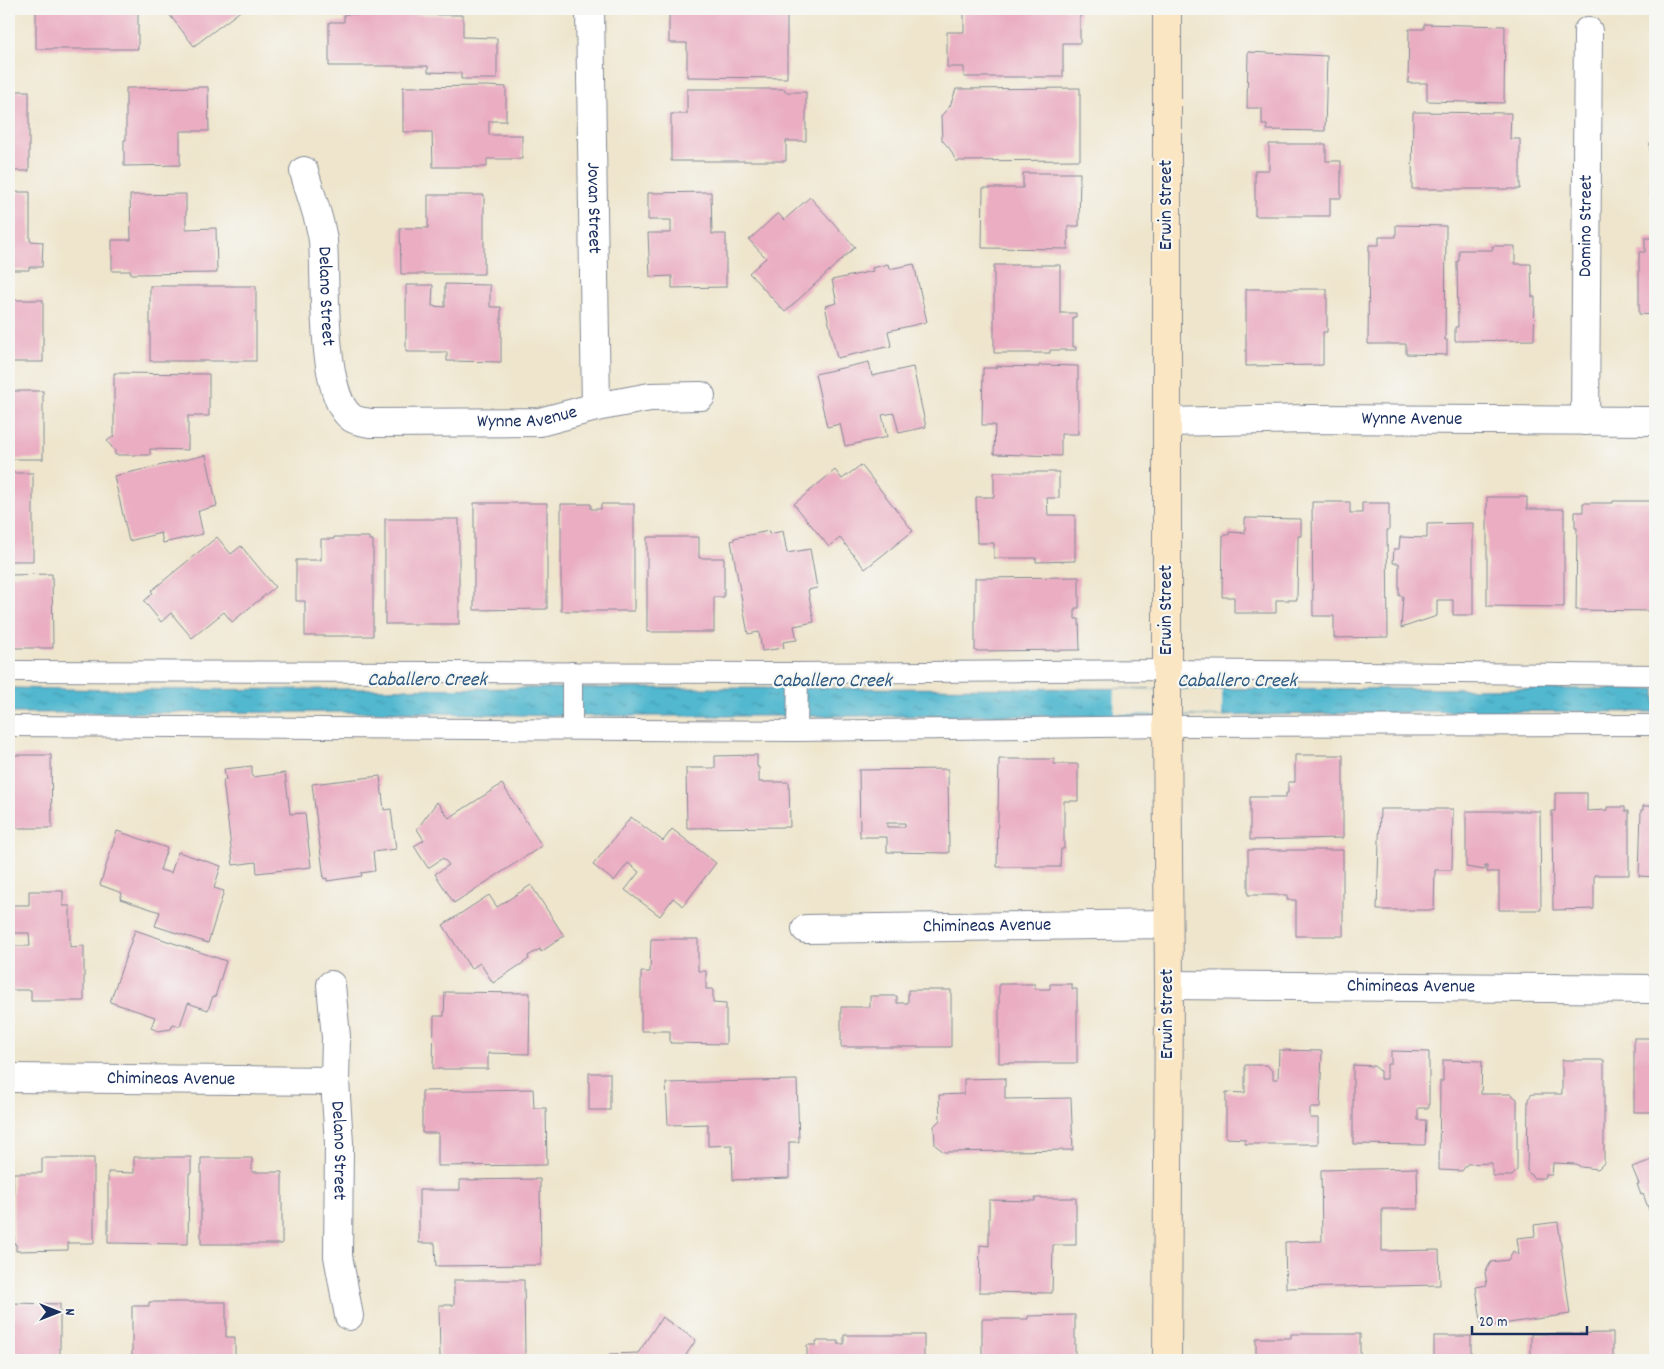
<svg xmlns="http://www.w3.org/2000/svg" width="1664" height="1369" font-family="Dekko,sans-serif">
<defs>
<pattern id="water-ripples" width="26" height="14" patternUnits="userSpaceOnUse" patternTransform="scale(1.25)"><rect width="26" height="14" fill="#51b8cf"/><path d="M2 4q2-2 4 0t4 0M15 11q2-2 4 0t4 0" fill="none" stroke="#4296ab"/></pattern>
</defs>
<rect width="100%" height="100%" fill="#f6f6f2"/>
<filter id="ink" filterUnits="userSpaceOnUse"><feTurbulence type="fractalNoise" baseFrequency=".02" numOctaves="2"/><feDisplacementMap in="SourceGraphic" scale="10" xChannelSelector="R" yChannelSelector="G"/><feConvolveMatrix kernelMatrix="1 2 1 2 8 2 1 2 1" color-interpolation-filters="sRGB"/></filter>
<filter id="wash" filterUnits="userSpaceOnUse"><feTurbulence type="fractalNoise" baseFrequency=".0096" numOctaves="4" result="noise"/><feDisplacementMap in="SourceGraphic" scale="20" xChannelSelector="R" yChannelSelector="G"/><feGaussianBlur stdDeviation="1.12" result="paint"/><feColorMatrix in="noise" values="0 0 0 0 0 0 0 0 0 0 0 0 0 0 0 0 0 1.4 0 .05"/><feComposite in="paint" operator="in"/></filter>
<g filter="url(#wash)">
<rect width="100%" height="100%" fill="#eee5cc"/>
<path fill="url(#water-ripples)" stroke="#367496" d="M 9,688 L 122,690 L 560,688 L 1655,689 L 1655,712 L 1457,711 L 1222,716 L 559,716 L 393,712 L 10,713 Z"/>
<path fill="#eee5cc" d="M 1115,689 L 1222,690 L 1222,716 L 1114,714 Z"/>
<g id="blocks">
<g fill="#eaadc2" fill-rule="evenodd">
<path d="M 9,9 L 13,9 L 10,26 L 9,26 Z"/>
<rect x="36" y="9" width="102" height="40"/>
<path d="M 165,9 L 243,9 L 194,46 Z"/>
<path d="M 669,9 L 787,9 L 787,78 L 687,77 L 687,43 L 669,43 Z"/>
<path d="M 964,9 L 1080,9 L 1080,43 L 1063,43 L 1063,77 L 964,77 L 964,67 L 947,67 L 947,32 L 964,32 Z"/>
<path d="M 344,14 L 463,15 L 463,37 L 497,38 L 497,79 L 461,79 L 461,73 L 428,72 L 428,66 L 329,66 L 329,22 L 344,22 Z"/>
<path d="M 1424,24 L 1505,26 L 1504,103 L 1427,101 L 1427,83 L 1408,83 L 1409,29 L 1424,29 Z"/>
<path d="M 1248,52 L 1327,56 L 1325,131 L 1267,130 L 1267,125 L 1262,125 L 1262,108 L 1247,108 Z"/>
<path d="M 488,86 L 506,87 L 506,121 L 489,121 L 489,135 L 522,135 L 522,159 L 487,159 L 487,167 L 433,167 L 432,132 L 403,132 L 403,87 Z"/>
<path d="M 208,87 L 209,131 L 180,131 L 180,165 L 124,166 L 124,140 L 126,140 L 126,88 Z"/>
<path d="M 1080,88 L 1080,160 L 956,161 L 950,149 L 942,140 L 941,116 L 950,106 L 956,89 Z"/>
<path d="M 687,89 L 785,89 L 785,92 L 806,92 L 806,141 L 786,141 L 786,161 L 671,161 L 671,114 L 687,114 Z"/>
<rect x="9" y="91" width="20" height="80"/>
<path d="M 1413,112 L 1511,113 L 1510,139 L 1520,139 L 1520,189 L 1412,189 Z"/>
<rect x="1650" y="143" width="5" height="48"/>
<path d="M 1269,144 L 1326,144 L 1326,161 L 1341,161 L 1341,198 L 1330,198 L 1330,216 L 1255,216 L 1255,170 L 1269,170 Z"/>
<path d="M 1023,173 L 1080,173 L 1079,226 L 1068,226 L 1068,249 L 982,248 L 983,188 L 1023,188 Z"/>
<path d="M 9,192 L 30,192 L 30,241 L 43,242 L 42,267 L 29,267 L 29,270 L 9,270 Z"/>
<path d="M 711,192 L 712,234 L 726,234 L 726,287 L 672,288 L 672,276 L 650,277 L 648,233 L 671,233 L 671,220 L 648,220 L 648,193 Z"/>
<path d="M 186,194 L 186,229 L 216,228 L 217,273 L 131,274 L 131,271 L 112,271 L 112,240 L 131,240 L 130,195 Z"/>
<path d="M 428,195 L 484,195 L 484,274 L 401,274 L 400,228 L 428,228 Z"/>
<path d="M 810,197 L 855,247 L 785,312 L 749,273 L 766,258 L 749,240 L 778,213 L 784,220 Z"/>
<path d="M 1396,225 L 1446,226 L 1445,340 L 1447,340 L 1447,355 L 1406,354 L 1406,344 L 1368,344 L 1369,245 L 1379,245 L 1379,237 L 1396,237 Z"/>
<path d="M 1645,238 L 1655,238 L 1655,315 L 1639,314 L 1639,252 L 1645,252 Z"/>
<path d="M 1492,246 L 1515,246 L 1515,264 L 1531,264 L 1532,297 L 1535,297 L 1534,340 L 1455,341 L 1455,327 L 1458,327 L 1457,261 L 1459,261 L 1459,250 L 1493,250 Z"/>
<path d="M 888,264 L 889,269 L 914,264 L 927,322 L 888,331 L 891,346 L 837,358 L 825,306 L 837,303 L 832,280 L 873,271 L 872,268 Z"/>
<path d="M 994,265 L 1060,265 L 1060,313 L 1076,313 L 1076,317 L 1073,317 L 1073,347 L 1076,347 L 1076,350 L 1050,350 L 1050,353 L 994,353 Z"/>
<path d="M 445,284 L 490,285 L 490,307 L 501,307 L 501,362 L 447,361 L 447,352 L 406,352 L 406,285 L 433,285 L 432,306 L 445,307 Z"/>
<rect x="150" y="286" width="106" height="75"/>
<path d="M 1246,289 L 1327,289 L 1327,332 L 1323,332 L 1323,365 L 1246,366 Z"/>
<rect x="9" y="300" width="34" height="62"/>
<path d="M 869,362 L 872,376 L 913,367 L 926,427 L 899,433 L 894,413 L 882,415 L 887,437 L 845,446 L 840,424 L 827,427 L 815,374 Z"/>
<path d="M 1039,365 L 1078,366 L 1078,434 L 1061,434 L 1061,456 L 994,454 L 995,425 L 982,425 L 983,368 L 996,368 L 996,366 L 1039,367 Z"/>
<path d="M 114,373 L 209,374 L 209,416 L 188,416 L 188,450 L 150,449 L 150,455 L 115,455 L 115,451 L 107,441 L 114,436 Z"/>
<rect x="9" y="391" width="34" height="68"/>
<path d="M 206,455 L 217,506 L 198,511 L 203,534 L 163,543 L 161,533 L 129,541 L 114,476 Z"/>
<path d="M 861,465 L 913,531 L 865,569 L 840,538 L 829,547 L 794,504 L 835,470 L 842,479 Z"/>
<path d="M 994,472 L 1059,472 L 1059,498 L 1047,498 L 1048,515 L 1075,515 L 1075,561 L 1036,562 L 1036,558 L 994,558 L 994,543 L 977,543 L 976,497 L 994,497 Z"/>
<rect x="9" y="473" width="24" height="88"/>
<path d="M 1487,497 L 1527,497 L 1527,509 L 1564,509 L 1564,607 L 1487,606 Z"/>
<path d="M 1613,501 L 1655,501 L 1653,611 L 1576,610 L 1577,528 L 1575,528 L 1575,512 L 1583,512 L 1583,503 L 1613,503 Z"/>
<path d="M 1312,502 L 1350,502 L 1350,513 L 1362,513 L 1362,503 L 1389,503 L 1389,530 L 1387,530 L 1388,637 L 1334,638 L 1334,616 L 1313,616 Z"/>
<path d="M 474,503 L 547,503 L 547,609 L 474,610 Z"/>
<path d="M 561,504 L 591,504 L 591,509 L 601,509 L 601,504 L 634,504 L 634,611 L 561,611 Z"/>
<path d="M 1245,518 L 1301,519 L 1301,536 L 1298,536 L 1297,600 L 1276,600 L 1276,613 L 1234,613 L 1234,597 L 1222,597 L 1223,535 L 1229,535 L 1229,532 L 1245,533 Z"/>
<rect x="385" y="519" width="74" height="105"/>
<path d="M 1473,523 L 1473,615 L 1453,615 L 1453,600 L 1437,600 L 1437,616 L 1401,628 L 1403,596 L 1399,596 L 1399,563 L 1393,563 L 1394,549 L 1399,549 L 1400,537 L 1427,538 L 1427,524 Z"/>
<path d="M 769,531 L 769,534 L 783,531 L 787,553 L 810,549 L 817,588 L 808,590 L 814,622 L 794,626 L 797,640 L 783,642 L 784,648 L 762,651 L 759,632 L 748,634 L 731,541 L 734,540 L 734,538 Z"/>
<path d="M 217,537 L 231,554 L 241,546 L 275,587 L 232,622 L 224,612 L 192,638 L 171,613 L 161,622 L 144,601 L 153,593 L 151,591 Z"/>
<path d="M 334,537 L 369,537 L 369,540 L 373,540 L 373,636 L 305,636 L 305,601 L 296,601 L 296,560 L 321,560 L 321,539 L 334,539 Z"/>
<path d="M 647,537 L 699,537 L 699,558 L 724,558 L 724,597 L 714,597 L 714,632 L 647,632 Z"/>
<path d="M 52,574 L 53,648 L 9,648 L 9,575 Z"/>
<path d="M 1079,577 L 1079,608 L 1075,608 L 1075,619 L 1079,619 L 1080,650 L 975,651 L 975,578 Z"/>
<path d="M 9,755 L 51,755 L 52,828 L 9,828 Z"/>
<path d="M 757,755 L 757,767 L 759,767 L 759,782 L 789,782 L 790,827 L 687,828 L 686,768 L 715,768 L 715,756 Z"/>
<path d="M 1295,755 L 1343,755 L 1343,838 L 1250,840 L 1250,797 L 1286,797 L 1286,793 L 1288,793 L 1288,782 L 1295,782 Z"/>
<path d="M 999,759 L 1054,759 L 1054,764 L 1078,764 L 1078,801 L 1064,801 L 1064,849 L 1061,849 L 1060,867 L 997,867 Z"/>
<path d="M 252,766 L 252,777 L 285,773 L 290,814 L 305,813 L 311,867 L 257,873 L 256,862 L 233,865 L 223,780 L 226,780 L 224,769 Z"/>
<path d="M 948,769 L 949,853 L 887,852 L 887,837 L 860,837 L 859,770 ZM 887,823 L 905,823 L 905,827 L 887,827 Z"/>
<path d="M 380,776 L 384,810 L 391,809 L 396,849 L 373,852 L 375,871 L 361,873 L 362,876 L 327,881 L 327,878 L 324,879 L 312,784 Z"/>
<path d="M 502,784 L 542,846 L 454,903 L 435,874 L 449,865 L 443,858 L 428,868 L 414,846 L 424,840 L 417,829 L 437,802 L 449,818 Z"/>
<path d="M 1555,793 L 1587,793 L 1587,811 L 1607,810 L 1607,807 L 1625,807 L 1625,811 L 1629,811 L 1629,875 L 1594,875 L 1594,909 L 1553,910 L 1552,811 L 1555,811 Z"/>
<path d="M 1643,806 L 1655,806 L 1655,877 L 1639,876 L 1641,810 L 1643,810 Z"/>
<path d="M 1380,809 L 1453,809 L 1452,870 L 1435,870 L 1434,910 L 1377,910 Z"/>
<path d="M 1466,811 L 1540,811 L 1541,910 L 1499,910 L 1499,872 L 1487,872 L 1487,866 L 1485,866 L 1485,870 L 1466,867 Z"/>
<path d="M 631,817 L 663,841 L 672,829 L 716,863 L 683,906 L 673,898 L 660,916 L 625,890 L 639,872 L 628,863 L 614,881 L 593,865 Z"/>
<path d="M 117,831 L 167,848 L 160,870 L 171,873 L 178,852 L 221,866 L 214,888 L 224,891 L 208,943 L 155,926 L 160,912 L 120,899 L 122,893 L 100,885 Z"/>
<path d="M 1248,850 L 1343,850 L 1343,936 L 1296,936 L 1296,900 L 1287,900 L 1287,895 L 1248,895 Z"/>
<path d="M 531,885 L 564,936 L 541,952 L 540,949 L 528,956 L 529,959 L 493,983 L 480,963 L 471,969 L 443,925 L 489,895 L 497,907 Z"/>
<path d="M 29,891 L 63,891 L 63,906 L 70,906 L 70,947 L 84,946 L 84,1001 L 31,1001 L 31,990 L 9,990 L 9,946 L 30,946 L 29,933 L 9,933 L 9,905 L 29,905 Z"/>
<path d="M 135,930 L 226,961 L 215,997 L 213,996 L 208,1010 L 188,1003 L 180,1026 L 173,1024 L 171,1029 L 158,1031 L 151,1028 L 155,1017 L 110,1002 Z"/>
<path d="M 651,939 L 698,939 L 698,971 L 706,971 L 706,989 L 713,989 L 713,1003 L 726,1004 L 726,1044 L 670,1043 L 670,1031 L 641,1031 L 641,972 L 650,972 Z"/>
<path d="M 999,984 L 1035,984 L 1035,989 L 1050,989 L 1050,984 L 1072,984 L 1072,989 L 1077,989 L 1077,1063 L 999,1063 Z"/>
<path d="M 908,990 L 951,990 L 951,1047 L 841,1047 L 841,1007 L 870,1007 L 870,996 L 897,996 L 897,1003 L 908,1003 Z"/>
<path d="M 445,992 L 530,993 L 529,1054 L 488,1053 L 488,1069 L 433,1069 L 434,1016 L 444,1016 Z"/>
<rect x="1634" y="1038" width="21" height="74"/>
<path d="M 1279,1050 L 1322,1051 L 1320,1108 L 1310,1108 L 1310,1118 L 1318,1118 L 1318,1144 L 1245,1144 L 1245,1139 L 1226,1138 L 1226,1092 L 1245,1093 L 1245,1065 L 1267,1065 L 1273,1072 L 1273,1079 L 1278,1079 Z"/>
<path d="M 1391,1051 L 1429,1052 L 1429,1108 L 1418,1108 L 1418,1120 L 1426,1120 L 1425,1145 L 1353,1144 L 1353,1065 L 1374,1066 L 1380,1071 L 1380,1079 L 1387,1079 L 1387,1064 L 1391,1064 Z"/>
<path d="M 1443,1060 L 1482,1061 L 1481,1094 L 1511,1094 L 1517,1099 L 1517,1170 L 1512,1176 L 1492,1176 L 1492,1163 L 1467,1164 L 1462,1171 L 1439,1170 L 1440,1081 L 1443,1081 Z"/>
<path d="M 1562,1060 L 1604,1060 L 1604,1163 L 1598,1169 L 1581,1167 L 1576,1164 L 1553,1163 L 1552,1175 L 1545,1175 L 1544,1178 L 1534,1178 L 1527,1171 L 1528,1099 L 1532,1094 L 1562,1094 Z"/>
<rect x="589" y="1073" width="21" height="37"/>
<path d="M 1005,1078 L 1005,1099 L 1071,1098 L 1073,1150 L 944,1152 L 935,1145 L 934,1126 L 940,1120 L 939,1095 L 964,1094 L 964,1079 Z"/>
<path d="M 797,1080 L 799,1142 L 789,1142 L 789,1178 L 733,1180 L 732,1145 L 708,1146 L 708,1124 L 668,1125 L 666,1083 Z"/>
<path d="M 533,1089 L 534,1108 L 546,1108 L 547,1165 L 438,1166 L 438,1133 L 422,1133 L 422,1091 Z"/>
<path d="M 134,1157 L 191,1157 L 191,1173 L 189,1173 L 188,1244 L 108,1243 L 108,1172 L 134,1173 Z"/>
<path d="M 42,1158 L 94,1158 L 94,1243 L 68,1243 L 68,1250 L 16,1251 L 16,1244 L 14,1244 L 13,1173 L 42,1173 Z"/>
<path d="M 201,1158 L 252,1158 L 252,1172 L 282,1172 L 282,1244 L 201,1244 Z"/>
<path d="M 1655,1159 L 1655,1226 L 1643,1194 L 1641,1195 L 1637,1184 L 1639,1184 L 1632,1167 Z"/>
<path d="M 1417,1168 L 1418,1209 L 1382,1209 L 1382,1251 L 1439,1250 L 1440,1285 L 1286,1288 L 1285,1242 L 1322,1241 L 1321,1170 Z"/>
<path d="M 540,1179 L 541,1265 L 436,1266 L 435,1243 L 419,1243 L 419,1190 L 460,1190 L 460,1180 Z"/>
<path d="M 1035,1198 L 1076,1198 L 1076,1245 L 1053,1245 L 1052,1293 L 979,1292 L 980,1245 L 989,1246 L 989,1200 L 1035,1201 Z"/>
<path d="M 1558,1222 L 1570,1314 L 1482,1327 L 1476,1287 L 1487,1285 L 1485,1272 L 1491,1262 L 1508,1260 L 1513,1251 L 1519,1255 L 1517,1238 L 1535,1236 L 1534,1225 Z"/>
<path d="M 454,1280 L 524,1280 L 525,1357 L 440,1357 L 439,1305 L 454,1305 Z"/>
<path d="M 149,1302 L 226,1302 L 226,1337 L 235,1337 L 235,1360 L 132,1360 L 132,1306 L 149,1306 Z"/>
<path d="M 9,1303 L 60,1304 L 60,1360 L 9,1360 Z"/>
<path d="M 1075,1315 L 1075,1359 L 982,1360 L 982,1319 L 1028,1319 L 1028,1316 Z"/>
<path d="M 662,1317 L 696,1340 L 686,1355 L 692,1359 L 691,1360 L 609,1360 L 609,1354 L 638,1353 Z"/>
<path d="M 1613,1333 L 1613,1360 L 1531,1360 L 1531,1334 Z"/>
<path d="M 1291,1334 L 1360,1334 L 1360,1360 L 1256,1360 L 1256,1338 L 1291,1338 Z"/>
<path d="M 844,1335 L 924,1335 L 924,1360 L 807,1360 L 807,1345 L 816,1345 L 816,1341 L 838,1341 L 838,1344 L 844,1344 Z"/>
<rect x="1434" y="1336" width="37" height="24"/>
</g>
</g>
</g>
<g filter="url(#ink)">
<use href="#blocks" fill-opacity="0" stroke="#848a95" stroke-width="1"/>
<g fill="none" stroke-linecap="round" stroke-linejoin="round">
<defs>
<g id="lane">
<path d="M 9,671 L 798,673 L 1167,670 L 1655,675"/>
<path d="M 572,672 L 572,728"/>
<path d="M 9,726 L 797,731 L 1168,726 L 1655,725"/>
<path d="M 797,731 L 798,673"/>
</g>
<g id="street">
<path id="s1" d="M 590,9 L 596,407"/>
<path id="s2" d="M 304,171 C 309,191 321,221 323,241 C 326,278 320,397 352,418 C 356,421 365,422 370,423 L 540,422 L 596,407 L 650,397 L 701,396"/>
<path id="s3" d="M 1585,421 L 1588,31"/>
<path id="s4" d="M 1168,422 L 1307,419 L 1655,421"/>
<path id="s5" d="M 806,929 L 1168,924"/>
<path id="s6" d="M 331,985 L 336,1037 L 335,1081 L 339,1143 L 338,1256 L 349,1316"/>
<path id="s7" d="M 1169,985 L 1655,989"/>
<path id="s8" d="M 9,1078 L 335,1081"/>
</g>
<path id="secondary" d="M 1167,9 L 1167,715 L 1169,985 L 1167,1360"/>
</defs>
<use href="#lane" stroke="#848a95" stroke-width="22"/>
<use href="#street" stroke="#848a95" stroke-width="30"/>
<use href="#secondary" stroke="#848a95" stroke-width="30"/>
<use href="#lane" stroke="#fff" stroke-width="20"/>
<use href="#street" stroke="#fff" stroke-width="28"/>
<use href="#secondary" stroke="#fbe6c4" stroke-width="28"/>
</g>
</g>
<g text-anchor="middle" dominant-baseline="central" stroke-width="4.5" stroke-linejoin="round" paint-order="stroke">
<g font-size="19" fill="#1b2f5e" stroke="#f6f6f2">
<text transform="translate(1167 205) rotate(-90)">Erwin Street</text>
<text stroke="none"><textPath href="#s1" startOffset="199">Jovan Street</textPath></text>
<text stroke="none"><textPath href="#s3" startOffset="195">Domino Street</textPath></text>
<text stroke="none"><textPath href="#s2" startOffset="128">Delano Street</textPath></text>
<text stroke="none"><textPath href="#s2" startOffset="432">Wynne Avenue</textPath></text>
<text stroke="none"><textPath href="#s4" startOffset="244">Wynne Avenue</textPath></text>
<text transform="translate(1167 610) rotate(-90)">Erwin Street</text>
<text stroke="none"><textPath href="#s5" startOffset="181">Chimineas Avenue</textPath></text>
<text stroke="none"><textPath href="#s7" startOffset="242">Chimineas Avenue</textPath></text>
<text transform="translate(1168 1014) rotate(-90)">Erwin Street</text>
<text stroke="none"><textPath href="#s8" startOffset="162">Chimineas Avenue</textPath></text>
<text stroke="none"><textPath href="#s6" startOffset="166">Delano Street</textPath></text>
</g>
<g font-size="20" font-style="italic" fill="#2b5880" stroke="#f6f6f2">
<text x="427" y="681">Caballero Creek</text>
<text x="832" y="682">Caballero Creek</text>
<text x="1237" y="682">Caballero Creek</text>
</g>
</g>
<rect width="1664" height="1369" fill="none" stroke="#f6f6f2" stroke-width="30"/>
<g transform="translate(58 1312) rotate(90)" stroke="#f6f6f2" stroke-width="4" paint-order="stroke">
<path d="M0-4L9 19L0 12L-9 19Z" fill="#1b2f5e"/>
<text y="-8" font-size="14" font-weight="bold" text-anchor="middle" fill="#1b2f5e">N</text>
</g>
<path d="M1472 1326v8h115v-8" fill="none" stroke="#1b2f5e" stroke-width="2.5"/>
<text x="1479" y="1326" font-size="15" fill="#1b2f5e" stroke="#f6f6f2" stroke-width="4" paint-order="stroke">20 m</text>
</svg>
